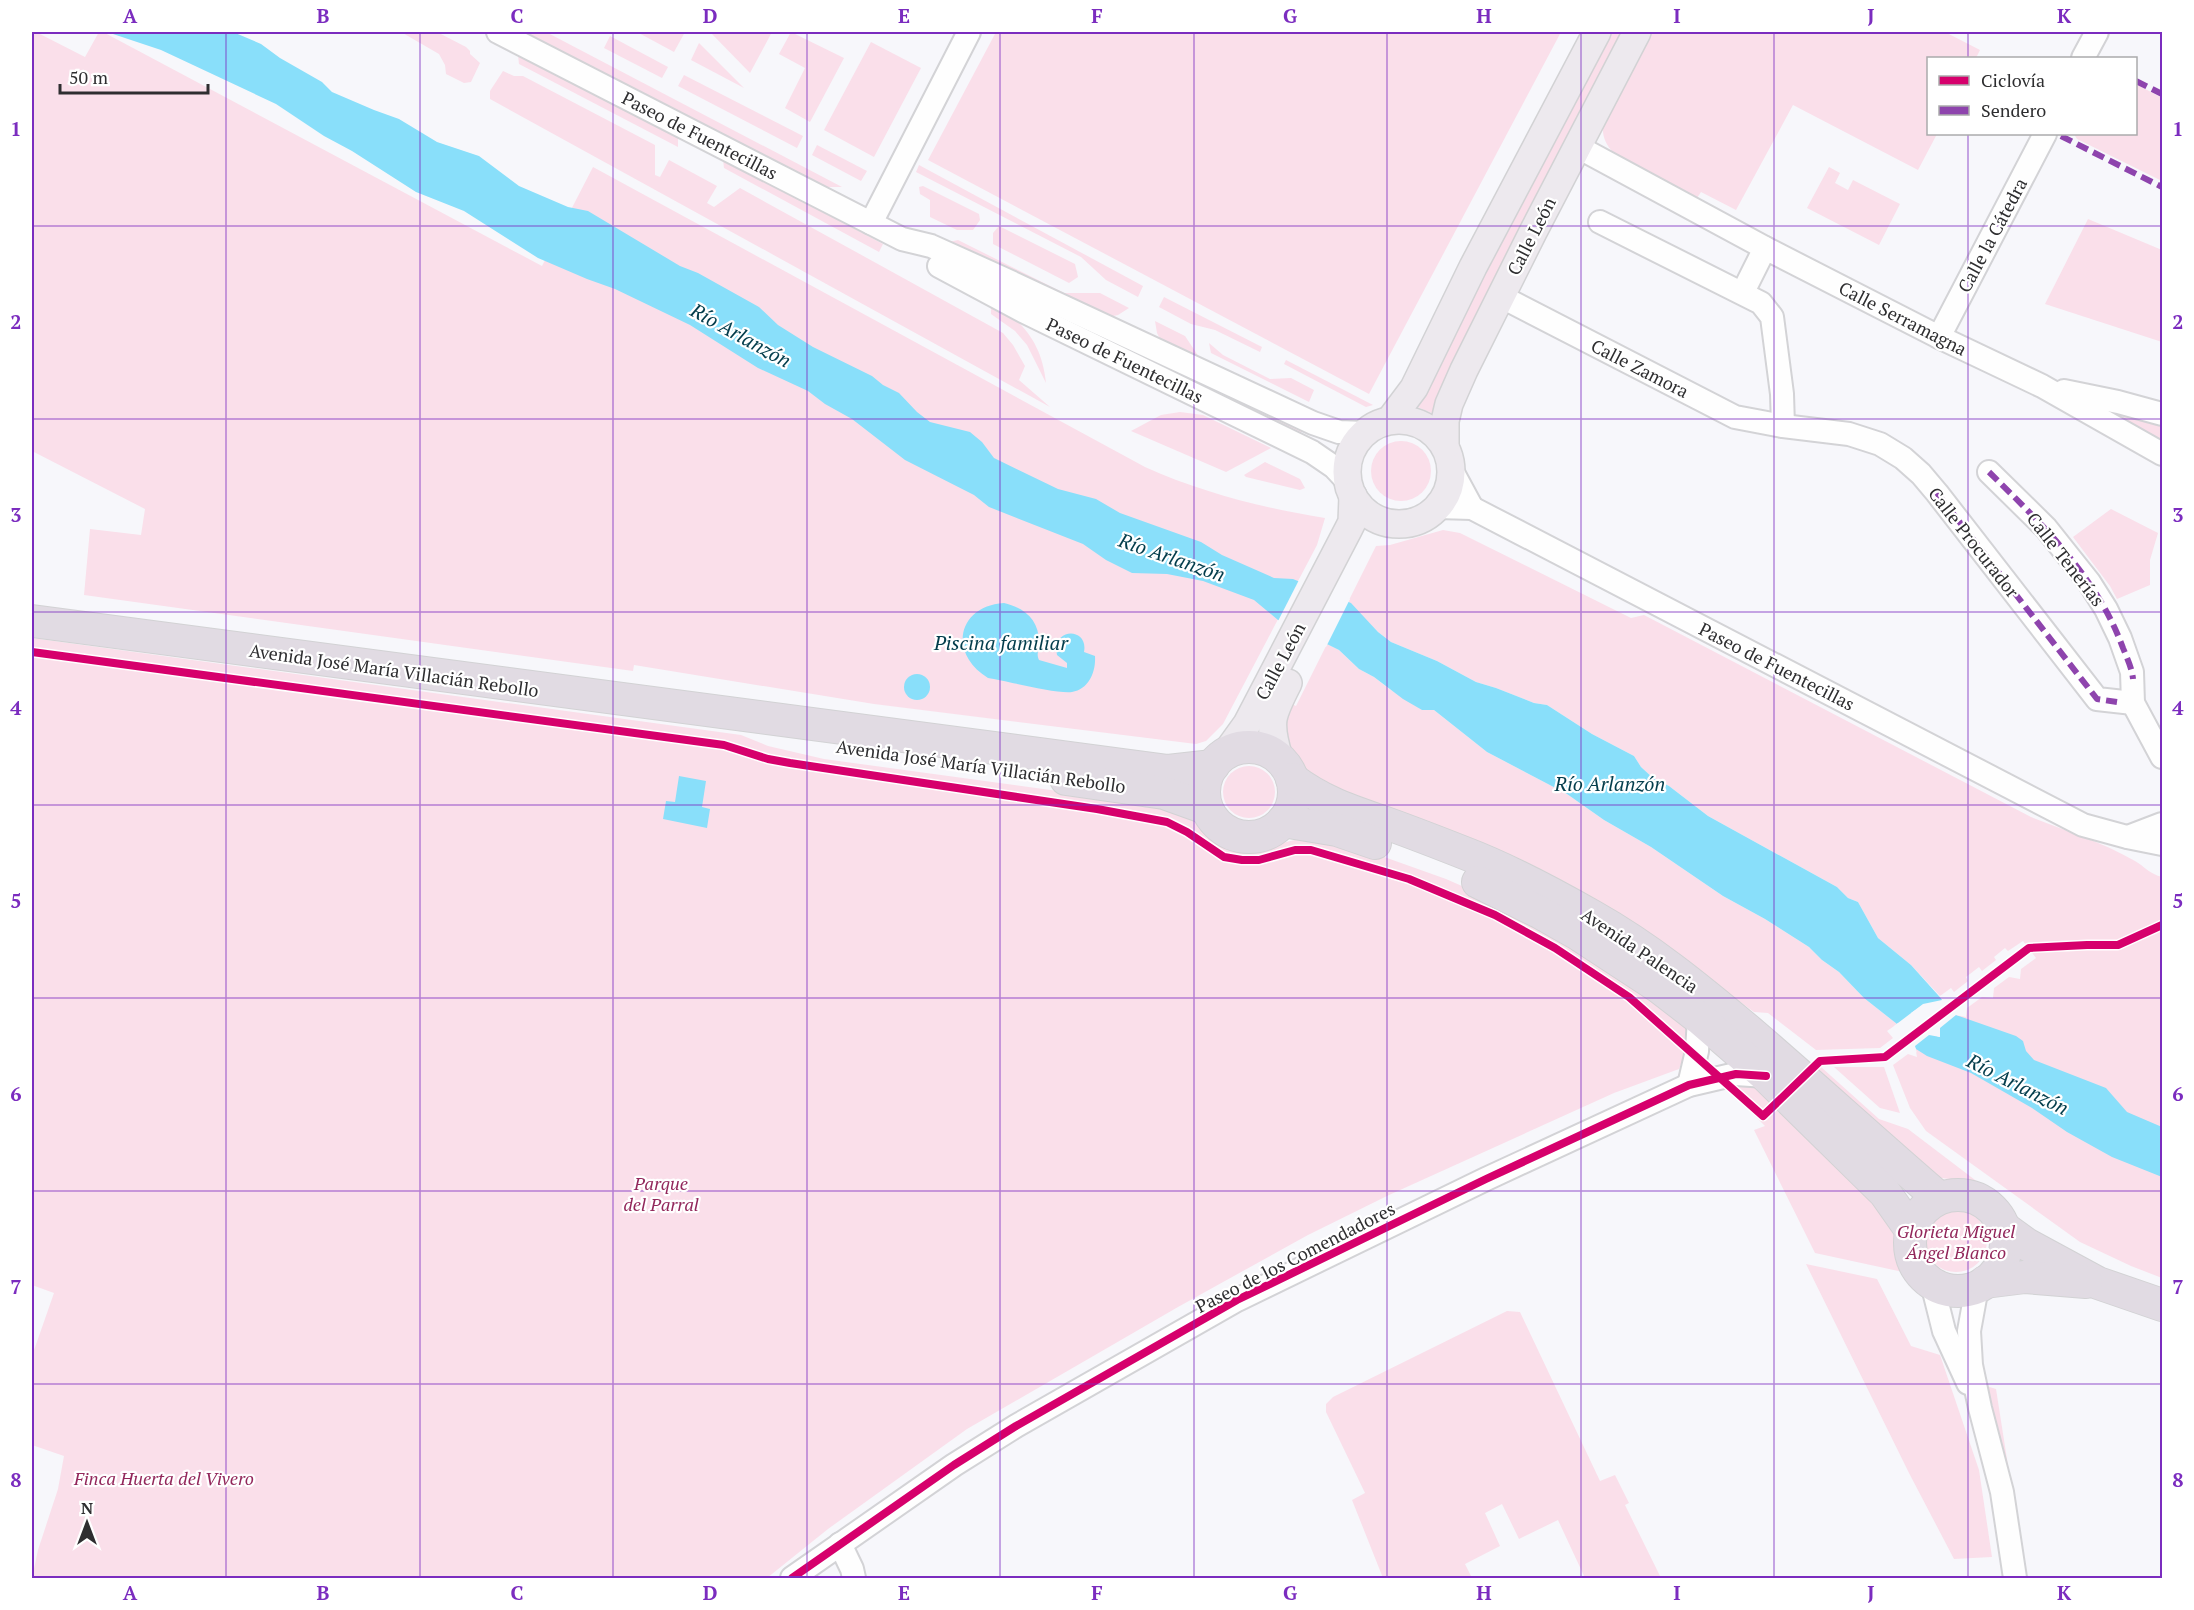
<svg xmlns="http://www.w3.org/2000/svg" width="2194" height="1610" font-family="'PT Serif',serif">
<rect width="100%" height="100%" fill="#f7f7fb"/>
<g fill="#fadfea">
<path d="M 32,32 L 36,32 L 85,57 L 99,32 L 103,32 L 542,266 L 593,167 L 1145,467 C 1203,493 1263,508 1325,518 L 1317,545 L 1223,724 L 1206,741 L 1196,744 L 874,704 L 634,665 L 633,671 L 84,595 L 90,529 L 141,535 L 145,509 L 32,451 Z"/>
<path d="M 401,32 L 437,32 L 466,47 L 470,51 L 470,54 L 480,63 L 471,82 L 464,83 L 446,74 L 445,65 L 439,54 Z"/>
<path d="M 525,32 L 546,32 L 842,187 L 822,187 Z"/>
<path d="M 637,32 L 685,32 L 674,52 Z"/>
<path d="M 710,32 L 772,32 L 750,73 Z"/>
<path d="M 791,32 L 844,58 L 810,122 L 785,108 L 805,68 L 779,54 Z"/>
<path d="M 996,32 L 1561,32 L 1369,394 L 928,160 Z"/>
<path d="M 1610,32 L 1625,32 L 1444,381 L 1432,413 L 1415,406 Z"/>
<path d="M 1651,32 L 1945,32 L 1980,50 L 1976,58 L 1928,58 L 1928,134 L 1937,134 L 1918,170 L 1793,105 L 1736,210 L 1701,192 L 1697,198 L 1614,153 C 1604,143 1601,133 1604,119 Z"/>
<path d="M 610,36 L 668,67 L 662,78 L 604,48 Z"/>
<path d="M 871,42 L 921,68 L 874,157 L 824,130 Z"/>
<path d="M 699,43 L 744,88 L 691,60 Z"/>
<path d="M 518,55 L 678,138 L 678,147 L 519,64 Z"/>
<path d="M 503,71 L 514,76 L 523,76 L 655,145 L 655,175 L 660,177 L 669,160 L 717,186 L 707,203 L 714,207 L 740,188 L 1003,333 L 1013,345 L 1025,366 L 1019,380 L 1050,407 L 490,99 L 490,91 Z"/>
<path d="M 684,75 L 803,136 L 797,148 L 678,86 Z"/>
<path d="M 2136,84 L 2162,98 L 2162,181 L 2077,139 L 2074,134 L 2136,134 Z"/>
<path d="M 817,145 L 867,171 L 861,181 L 812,155 Z"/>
<path d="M 723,159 L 883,244 L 879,252 L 724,168 Z"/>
<path d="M 919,165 L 1143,286 L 1138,297 L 1106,280 L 1081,257 L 916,172 Z"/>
<path d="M 1829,167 L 1840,173 L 1835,183 L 1848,190 L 1853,180 L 1900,204 L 1879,245 L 1807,208 Z"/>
<path d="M 923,186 L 979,214 L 980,220 L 973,230 L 957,230 L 930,217 L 930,200 L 920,194 L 919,187 Z"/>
<path d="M 2088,219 L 2162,250 L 2162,342 L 2045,304 Z"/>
<path d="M 999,226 L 1075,264 L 1078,277 L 1069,283 L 993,244 L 993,233 Z"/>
<path d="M 958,240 L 1064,293 L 1100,293 L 1129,308 L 1118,315 L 1104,318 L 944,243 Z"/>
<path d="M 1164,297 L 1262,347 L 1260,352 L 1215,330 L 1191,324 L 1159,307 Z"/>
<path d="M 991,300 C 1023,322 1042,343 1046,383 L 1027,345 L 1015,331 L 991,314 Z"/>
<path d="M 1155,321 L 1185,336 L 1199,357 L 1283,398 L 1161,341 L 1157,333 Z"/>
<path d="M 1099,331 L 1303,428 L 1300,435 L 1099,337 Z"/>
<path d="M 1209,343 L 1223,355 L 1270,379 L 1291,378 L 1314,390 L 1309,402 L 1211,353 Z"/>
<path d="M 1286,360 L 1373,405 L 1366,407 L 1284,364 Z"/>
<path d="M 2109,409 L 2162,422 L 2162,444 L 2111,418 Z"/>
<path d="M 1180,412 L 1203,415 L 1271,448 L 1226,472 L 1131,431 L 1161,415 Z"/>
<circle cx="1401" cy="471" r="30"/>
<path d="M 1265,462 L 1300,479 L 1305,488 L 1300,490 L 1246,477 L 1244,475 Z"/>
<path d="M 2111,509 L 2158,533 L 2150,560 L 2150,585 L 2117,599 L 2110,586 L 2073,537 Z"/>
<path d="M 1443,530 L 1460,533 L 1631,618 L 1644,615 L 2031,817 C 2066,831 2103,842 2135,861 C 2145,867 2150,874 2162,877 L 2162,1278 L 2131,1266 L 2080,1242 L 1926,1131 L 1910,1108 L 1893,1065 L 1908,1054 L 1917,1057 L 1915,1046 L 1940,1037 L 1956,1015 L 1966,1016 L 1967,1008 L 1982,997 L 1993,998 L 1994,988 L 2009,977 L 2020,979 L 2021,969 L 2036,958 L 2023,941 L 2008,951 L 2005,948 L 1994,957 L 1996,960 L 1982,971 L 1979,967 L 1966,977 L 1968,981 L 1954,992 L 1951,988 L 1940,996 L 1911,965 L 1878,938 L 1858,902 L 1848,898 L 1837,887 L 1708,816 L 1669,786 L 1653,778 L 1641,767 L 1634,756 L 1592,734 L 1547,705 L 1534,703 L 1496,688 L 1476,682 L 1437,661 L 1391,642 L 1378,632 L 1348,602 L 1376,546 L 1390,545 Z"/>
<path d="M 32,638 L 741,735 L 768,746 L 824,759 L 1160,805 L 1184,813 L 1216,839 L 1238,850 L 1256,850 L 1302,838 L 1373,853 L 1446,879 L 1496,901 L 1582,950 L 1688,1027 L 1689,1043 L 1679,1069 L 1614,1093 L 1389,1195 L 1308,1235 L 1178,1307 L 967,1429 L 828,1529 L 767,1578 L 32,1578 L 38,1550 L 58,1489 L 64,1456 L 32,1445 L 32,1356 L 54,1293 L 32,1285 Z"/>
<path d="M 1327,644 L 1339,650 L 1359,669 L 1374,677 L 1388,688 L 1422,710 L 1434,710 L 1487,752 L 1567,794 L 1604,820 L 1651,847 L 1723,896 L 1765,919 L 1809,947 L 1822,960 L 1839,972 L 1864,998 L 1897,1024 L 1887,1031 L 1893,1038 L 1880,1048 L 1816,1050 L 1768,1013 L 1754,1012 L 1703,975 L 1344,798 L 1307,772 L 1289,751 L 1283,740 L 1285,701 L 1296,706 Z"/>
<circle cx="1249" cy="792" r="26"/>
<path d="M 1821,1067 L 1879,1119 L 1908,1129 L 1979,1183 L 1934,1177 L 1816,1072 Z"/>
<path d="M 1834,1067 L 1884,1067 L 1900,1113 L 1880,1108 Z"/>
<path d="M 1723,1084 L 1758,1086 L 1874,1200 L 1894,1232 L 1896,1251 L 1903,1272 L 1815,1253 L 1754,1130 L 1765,1126 Z"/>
<circle cx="1956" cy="1241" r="31"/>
<path d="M 1806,1264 L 1877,1279 L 1911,1346 L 1940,1355 L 1979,1470 L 1992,1557 L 1954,1559 L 1909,1473 Z"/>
<path d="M 1507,1311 L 1520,1312 L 1600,1481 L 1615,1475 L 1629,1503 L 1625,1505 L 1661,1578 L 1585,1578 L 1558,1520 L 1519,1539 L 1502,1504 L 1485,1513 L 1500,1546 L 1465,1564 L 1472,1578 L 1383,1578 L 1352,1500 L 1365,1493 L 1326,1412 L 1326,1404 L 1333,1397 Z"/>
<path d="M 1983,1385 L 1996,1389 L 2011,1485 Z"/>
</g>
<g fill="#89dffa" fill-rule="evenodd">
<path d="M 107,32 L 233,32 L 261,44 L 280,58 L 322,82 L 332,92 L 374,110 L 399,119 L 437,142 L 479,156 L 519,186 L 568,207 L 588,211 L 680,266 L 698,273 L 759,307 L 778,325 L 813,347 L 872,376 L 883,385 L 899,393 L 917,412 L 930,422 L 970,432 L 982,442 L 994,458 L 1058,489 L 1096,499 L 1120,513 L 1201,542 L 1222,555 L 1274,578 L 1293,579 L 1351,603 L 1378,632 L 1391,642 L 1437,661 L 1476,682 L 1496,688 L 1534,703 L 1547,705 L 1592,734 L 1634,756 L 1641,767 L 1653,778 L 1669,786 L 1708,816 L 1837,887 L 1848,898 L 1858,902 L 1878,938 L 1911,965 L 1956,1015 L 2016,1036 L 2023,1041 L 2026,1051 L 2034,1060 L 2106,1088 L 2127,1112 L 2162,1127 L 2162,1177 L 2112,1157 L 2067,1132 L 2032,1108 L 1971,1073 L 1927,1056 L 1916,1049 L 1898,1023 L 1897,1024 L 1864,998 L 1839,972 L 1822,960 L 1809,947 L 1765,919 L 1723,896 L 1651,847 L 1604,820 L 1567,794 L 1487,752 L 1434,710 L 1422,710 L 1403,699 L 1374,677 L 1359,669 L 1339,650 L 1278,620 L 1254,600 L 1203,581 L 1167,574 L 1132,573 L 1106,560 L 1083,544 L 989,507 L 974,495 L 905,460 L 852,419 L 825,404 L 808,391 L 758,368 L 690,325 L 615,289 L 587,279 L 538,258 L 464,211 L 416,192 L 352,151 L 324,136 L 276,104 L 161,50 ZM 1923,1005 L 1940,1028 L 1940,1037 L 1930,1034 L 1911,1013 Z"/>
<path d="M 1004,603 C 1025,608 1039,620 1039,642 C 1039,649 1036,654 1039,660 L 1067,668 L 1067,663 L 1057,655 C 1051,627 1089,627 1084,652 L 1095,656 C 1096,672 1089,689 1072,692 C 1056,694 1007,681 988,678 C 948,654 957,606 1004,603 Z"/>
<circle cx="917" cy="687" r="13"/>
<path d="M 679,776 L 706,781 L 702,807 L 710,809 L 707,828 L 663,819 L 666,801 L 675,802 Z"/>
</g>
<g fill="#f7f7fb">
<path d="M 1300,578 L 1350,599 L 1326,647 L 1277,623 Z"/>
<path d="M 1942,995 L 1958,1013 L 1966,1015 L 1966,1017 L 1956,1015 L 1940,1028 L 1940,1037 L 1929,1035 L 1915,1046 L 1917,1053 L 1898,1027 L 1894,1026 L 1923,1004 L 1942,1000 L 1940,996 Z"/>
</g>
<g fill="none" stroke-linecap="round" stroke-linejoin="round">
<defs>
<g id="minor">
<path d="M 498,32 L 902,239 L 931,246 L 1002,278 L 1313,423 L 1339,432 L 1365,433"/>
<path d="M 2083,58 L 2097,32"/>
<path d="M 1578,147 L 1765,248 L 1939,337 L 2042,386 L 2162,454"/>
<path d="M 1600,222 L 1761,303 L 1772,317 L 1782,394 L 1783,426"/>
<path d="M 871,223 L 969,32"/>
<path d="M 939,266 L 1023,311 L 1312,452 L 1334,467 L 1348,482"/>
<path d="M 1743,292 L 1765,248"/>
<path d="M 1500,296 L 1735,417 L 1783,426 L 1849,434 L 1880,444 L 1903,458 L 1921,474 L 1937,493 L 2097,699 L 2133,703"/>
<path d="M 1939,337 L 2045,134"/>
<path d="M 2064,391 L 2118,402 L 2162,414"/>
<path d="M 1452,471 L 1472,508"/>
<path d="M 1989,472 L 2046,528 L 2089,582 L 2106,609 L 2120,638 L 2132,672 L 2133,703 L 2162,757"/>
<path d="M 1437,507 L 1472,508 L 2083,825 L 2127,837 L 2162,844"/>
<path d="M 2128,837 L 2162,824"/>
<path d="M 1689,1085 L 1697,1051 L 1699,1018"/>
<path d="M 1932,1283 L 1944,1331 L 1968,1383"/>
<path d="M 1977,1287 L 1969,1331 L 1971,1365 L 1980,1408 L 2002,1492 L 2015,1578"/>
<path d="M 840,1544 L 852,1569 L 854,1578"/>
<path d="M 792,1578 L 954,1465 L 1016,1426 L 1237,1300 L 1486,1179 L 1689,1085 L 1736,1074 L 1766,1076"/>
</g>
<g id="major">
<path d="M 1390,420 L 1414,388 L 1473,267 L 1597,32"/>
<circle cx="1399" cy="472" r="52"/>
<path d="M 1445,446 L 1445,421 L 1449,404 L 1464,370 L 1533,232 L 1637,32"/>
<path d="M 1224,756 L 1247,724 L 1348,530 L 1352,522 L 1353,496"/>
<path d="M 1279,758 C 1268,722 1271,716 1288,683"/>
</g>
<g id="highway">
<path d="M 32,621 L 1168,771 L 1213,766"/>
<circle cx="1249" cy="792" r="45"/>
<path d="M 1066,779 L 1164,793 L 1206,808"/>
<path d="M 1292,779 C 1320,800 1345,809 1377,820 C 1406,830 1434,841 1462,852 C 1507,869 1550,892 1592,916 C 1649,948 1699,989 1749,1031 C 1813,1086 1875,1143 1939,1198"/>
<path d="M 1283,821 L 1337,830 L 1375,843"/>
<path d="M 1478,882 L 1541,913 L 1578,934 L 1659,987 L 1699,1018 L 1766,1076 L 1885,1193 L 1911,1230"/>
<circle cx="1958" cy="1243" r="48"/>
<path d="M 2004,1228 L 2026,1244 L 2098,1283 L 2162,1305"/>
<path d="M 1985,1282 L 2025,1277 L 2086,1282"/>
</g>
</defs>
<use href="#minor" stroke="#d3d3d6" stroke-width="26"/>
<use href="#major" stroke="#d2d2d4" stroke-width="30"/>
<use href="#highway" stroke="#d2d2d4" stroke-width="34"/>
<use href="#minor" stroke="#fefefe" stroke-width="22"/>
<use href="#major" stroke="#ede9ee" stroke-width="27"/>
<use href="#highway" stroke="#e1dbe3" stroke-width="32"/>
<g stroke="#8e44ad" stroke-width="6" stroke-dasharray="12 6" stroke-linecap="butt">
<path d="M 2136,81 L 2162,94"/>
<path d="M 2061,136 L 2162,187"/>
<path d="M 1989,472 C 2042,524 2097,577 2123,648 C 2127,658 2132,668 2133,679"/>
<path d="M 1937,493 L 2097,699 L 2117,702"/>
</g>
<defs>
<g id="cycleway">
<path d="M 32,652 L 724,745 L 768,759 L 790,763 L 1097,809 L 1167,822 L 1187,832 L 1224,857 L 1242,860 L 1259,860 L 1295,850 L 1311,850 L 1409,879 L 1495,915 L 1555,948 L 1629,997 L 1763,1116 L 1820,1061 L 1885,1057 L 2029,948 L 2087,945 L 2118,945 L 2162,925"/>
<path d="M 792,1578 L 954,1465 L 1016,1426 L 1237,1300 L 1486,1179 L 1689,1085 L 1736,1074 L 1766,1076"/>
</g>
</defs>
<use href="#cycleway" stroke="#fff" stroke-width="11"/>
<use href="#cycleway" stroke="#d6006c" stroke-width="8"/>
</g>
<path fill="none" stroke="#7b2cbf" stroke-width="1.5" stroke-opacity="0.55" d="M 226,32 L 226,1578M 420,32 L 420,1578M 613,32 L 613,1578M 807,32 L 807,1578M 1000,32 L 1000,1578M 1194,32 L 1194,1578M 1387,32 L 1387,1578M 1581,32 L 1581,1578M 1774,32 L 1774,1578M 1968,32 L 1968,58M 1968,134 L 1968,1578M 32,226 L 2162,226M 32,419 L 2162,419M 32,612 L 2162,612M 32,805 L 2162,805M 32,998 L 2162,998M 32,1191 L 2162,1191M 32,1384 L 2162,1384"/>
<g text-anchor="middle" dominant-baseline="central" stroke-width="4.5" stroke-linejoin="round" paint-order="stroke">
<g font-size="18" fill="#2e2e30" stroke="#fff">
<text transform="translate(700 135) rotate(27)">Paseo de Fuentecillas</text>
<text transform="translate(1992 235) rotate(-62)">Calle la Cátedra</text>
<text transform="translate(1531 236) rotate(-63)">Calle León</text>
<text transform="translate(1903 318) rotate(27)">Calle Serramagna</text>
<text transform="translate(1125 360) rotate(26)">Paseo de Fuentecillas</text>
<text transform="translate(1640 368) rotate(27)">Calle Zamora</text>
<text transform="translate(1974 542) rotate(52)">Calle Procurador</text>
<text transform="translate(2066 559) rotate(52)">Calle Tenerías</text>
<text transform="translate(1280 661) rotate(-62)">Calle León</text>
<text transform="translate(1777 666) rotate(27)">Paseo de Fuentecillas</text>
<text transform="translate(394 670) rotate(8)">Avenida José María Villacián Rebollo</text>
<text transform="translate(981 766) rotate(8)">Avenida José María Villacián Rebollo</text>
<text transform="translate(1640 950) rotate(34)">Avenida Palencia</text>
<text transform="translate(1295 1257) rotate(-27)">Paseo de los Comendadores</text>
</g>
<g font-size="18" font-style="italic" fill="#92275b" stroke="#fff">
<text x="661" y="1183">Parque<tspan x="661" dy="21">del Parral</tspan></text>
<text x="1956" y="1231">Glorieta Miguel<tspan x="1956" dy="21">Ángel Blanco</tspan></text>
<text x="164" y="1478">Finca Huerta del Vivero</text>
</g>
<g font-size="20" font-style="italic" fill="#033d4c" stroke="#fff">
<text transform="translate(741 335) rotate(29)">Río Arlanzón</text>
<text transform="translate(1172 557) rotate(19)">Río Arlanzón</text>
<text x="1001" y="642">Piscina familiar</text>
<text x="1610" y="783">Río Arlanzón</text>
<text transform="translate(2018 1084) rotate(27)">Río Arlanzón</text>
</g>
</g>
<rect width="2194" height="1610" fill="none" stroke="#ffffff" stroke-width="66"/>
<rect x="1927" y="57" width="210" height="78" fill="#ffffff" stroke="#ababac" stroke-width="1.5"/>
<rect x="1939" y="76" width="30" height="9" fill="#d6006c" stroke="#ababac" stroke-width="1.5"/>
<text x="1981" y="87" font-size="18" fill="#2e2e30">Ciclovía</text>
<rect x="1939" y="106" width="30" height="9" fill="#8e44ad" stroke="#ababac" stroke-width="1.5"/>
<text x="1981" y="117" font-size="18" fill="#2e2e30">Sendero</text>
<g transform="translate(87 1523)" stroke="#ffffff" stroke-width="4.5" paint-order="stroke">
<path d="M0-4.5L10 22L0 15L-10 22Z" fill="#2e2e30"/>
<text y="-9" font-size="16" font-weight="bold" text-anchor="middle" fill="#2e2e30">N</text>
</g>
<path d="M60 84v9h148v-9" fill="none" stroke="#2e2e30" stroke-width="3"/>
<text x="69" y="84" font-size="18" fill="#2e2e30" stroke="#ffffff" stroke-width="4.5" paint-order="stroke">50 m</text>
<rect x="33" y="33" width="2128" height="1544" fill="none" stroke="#7b2cbf" stroke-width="2"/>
<g font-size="20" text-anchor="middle" font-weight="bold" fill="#7b2cbf">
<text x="130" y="23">A</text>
<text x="323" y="23">B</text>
<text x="517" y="23">C</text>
<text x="710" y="23">D</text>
<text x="904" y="23">E</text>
<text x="1097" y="23">F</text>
<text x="1290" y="23">G</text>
<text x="1484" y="23">H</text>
<text x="1677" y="23">I</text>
<text x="1871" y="23">J</text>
<text x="2064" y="23">K</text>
<text x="16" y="136">1</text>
<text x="2178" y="136">1</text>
<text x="16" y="329">2</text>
<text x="2178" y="329">2</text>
<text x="16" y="522">3</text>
<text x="2178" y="522">3</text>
<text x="16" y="715">4</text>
<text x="2178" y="715">4</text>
<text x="16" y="908">5</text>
<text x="2178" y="908">5</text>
<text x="16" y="1101">6</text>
<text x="2178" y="1101">6</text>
<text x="16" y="1294">7</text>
<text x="2178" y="1294">7</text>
<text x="16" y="1487">8</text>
<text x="2178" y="1487">8</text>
<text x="130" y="1600">A</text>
<text x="323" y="1600">B</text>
<text x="517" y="1600">C</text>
<text x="710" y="1600">D</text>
<text x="904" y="1600">E</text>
<text x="1097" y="1600">F</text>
<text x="1290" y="1600">G</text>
<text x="1484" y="1600">H</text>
<text x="1677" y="1600">I</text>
<text x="1871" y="1600">J</text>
<text x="2064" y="1600">K</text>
</g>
</svg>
